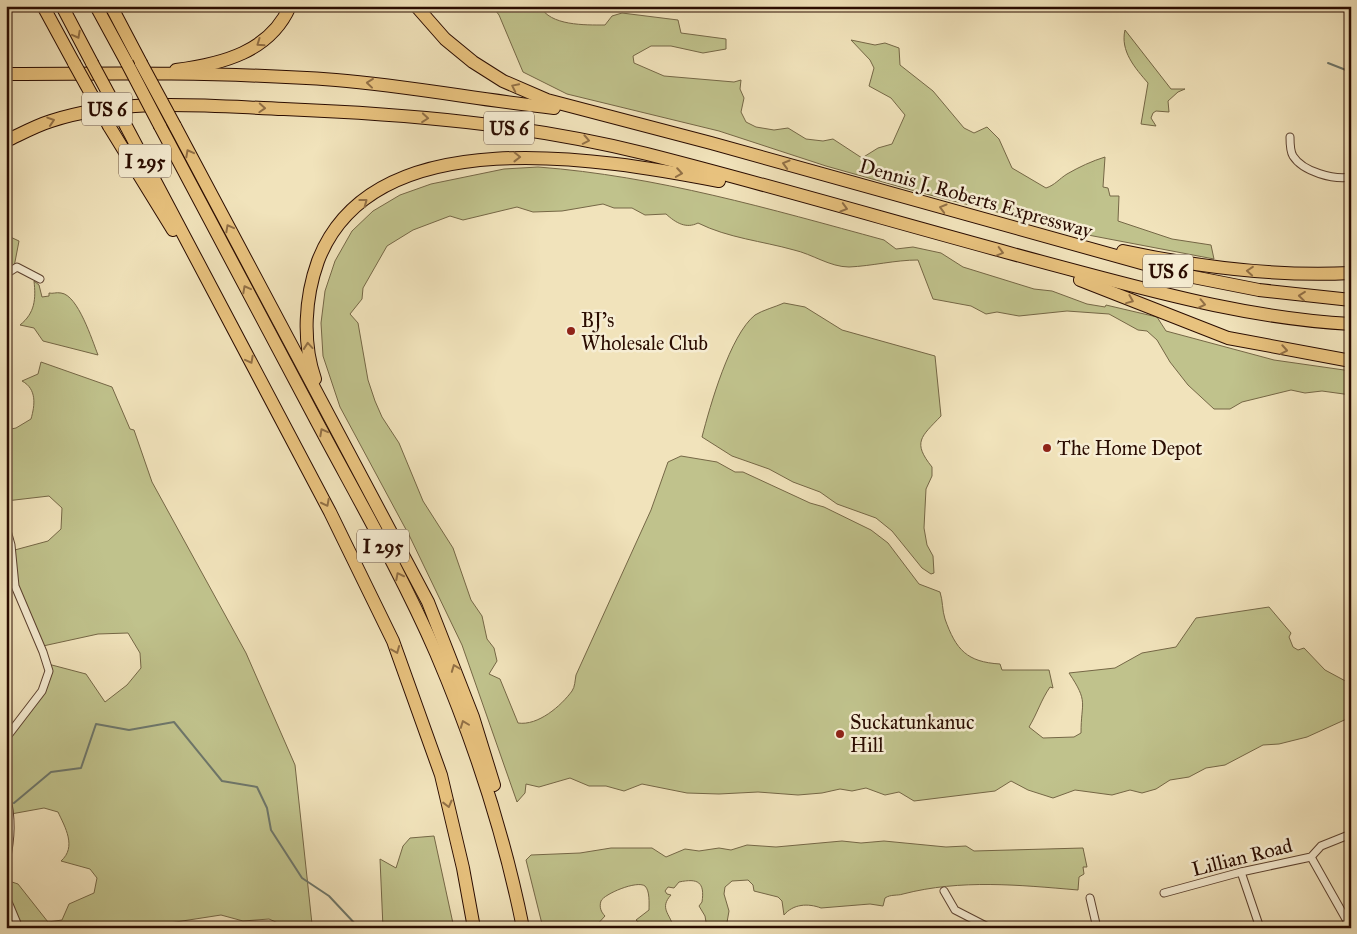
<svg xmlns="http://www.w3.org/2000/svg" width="1357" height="934" font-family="'IM FELL Great Primer',serif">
<rect width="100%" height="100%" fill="#f1e3bb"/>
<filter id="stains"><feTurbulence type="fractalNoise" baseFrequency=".004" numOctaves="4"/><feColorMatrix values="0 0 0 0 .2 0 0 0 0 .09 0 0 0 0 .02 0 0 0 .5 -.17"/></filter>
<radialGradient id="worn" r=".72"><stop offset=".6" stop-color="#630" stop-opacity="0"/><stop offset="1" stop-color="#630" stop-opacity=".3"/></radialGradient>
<g fill="#c0c28c" stroke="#756746">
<path d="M 492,6 L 540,6 C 550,26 585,25 605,25 L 612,16 L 622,13 L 678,20 L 681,33 L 726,39 L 726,49 L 703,53 L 671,46 L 651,46 L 633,56 L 634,63 L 664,76 L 734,82 L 741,80 L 740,89 L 744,98 L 741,112 L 746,122 L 756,127 L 774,130 L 788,128 L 806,139 L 823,141 L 833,139 L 862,158 L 878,148 L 892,144 L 905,115 L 891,98 L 869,86 L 874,68 L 870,60 L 851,40 L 875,45 L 885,43 L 899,48 L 900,65 L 933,91 L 964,128 L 974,133 L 987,127 L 999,139 L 1012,168 L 1046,188 C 1055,185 1059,179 1067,174 C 1079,167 1092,161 1105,157 L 1103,187 L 1108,188 L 1110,196 L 1119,196 L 1118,221 L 1172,239 L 1211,245 L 1214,259 L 1088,235 L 922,193 L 826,166 L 719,131 L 567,94 L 523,72 L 499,15 Z"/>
<path d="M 1125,30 L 1171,89 L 1185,89 L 1178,92 L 1168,101 L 1169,112 L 1156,111 L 1153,113 L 1151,118 L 1156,126 L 1141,124 L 1148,83 C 1135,68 1120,51 1125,30 Z"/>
<path d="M 538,167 C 657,176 770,209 884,240 L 896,249 L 913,247 L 941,253 L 963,267 L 1034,289 L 1052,291 L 1087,304 L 1105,307 L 1106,305 L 1157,317 L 1166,331 L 1274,360 L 1351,371 L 1351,395 L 1322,391 L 1305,393 L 1291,390 L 1242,402 L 1230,409 L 1214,409 L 1188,385 L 1170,362 L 1157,340 L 1147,331 L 1138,330 L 1109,314 L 1067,311 L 1019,316 L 997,312 L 986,314 L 971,306 L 933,299 L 918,260 C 895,260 872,266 849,267 C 830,267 812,254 794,250 C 762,241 728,238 698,223 C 686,229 676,223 666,214 L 645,215 L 632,208 L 614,208 L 603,204 L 562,211 L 533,212 L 517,207 L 463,220 L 450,216 L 413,230 L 387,246 L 363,288 L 362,299 L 350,314 L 358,323 L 368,380 L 375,401 L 382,417 L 399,443 L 423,501 L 453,548 L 471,600 L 482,616 L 487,639 L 494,648 L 497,661 L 489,674 L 500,679 L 518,723 C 538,726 561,706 572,691 C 575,687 575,680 576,675 L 651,510 L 668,462 L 681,456 L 717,462 L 735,472 L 743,472 L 810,503 L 824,507 L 871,530 L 888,543 L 919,584 L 940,592 C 943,601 942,610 945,619 C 956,650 967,662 1000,664 L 1002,670 L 1049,670 L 1053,688 L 1050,687 C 1041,700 1037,714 1029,727 L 1043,738 L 1074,737 L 1081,733 C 1081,701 1089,703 1069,673 L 1115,668 L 1142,653 L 1176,647 L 1196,618 L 1269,607 L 1291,633 L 1289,637 L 1293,647 L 1298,650 L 1304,648 L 1325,670 L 1351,684 L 1351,717 L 1307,737 L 1279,744 L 1263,745 L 1225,765 L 1206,768 L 1189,777 L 1170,780 L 1156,789 L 1142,793 L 1130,790 L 1112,795 L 1075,790 L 1053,798 L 1028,790 L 1011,781 L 995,791 L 914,801 L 899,792 L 885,795 L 866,788 L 852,791 L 840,789 L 822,793 L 798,795 L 758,792 L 719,794 L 687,793 L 642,784 L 624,791 L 606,786 L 589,786 L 570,778 L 539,787 L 526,784 L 525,793 L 517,802 L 462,645 L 410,537 L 340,407 L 323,356 L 321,323 L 325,291 L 335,261 L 352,231 L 373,211 L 400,195 L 431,184 L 504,169 Z"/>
<path d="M 6,235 L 19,241 L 14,267 L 6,274 Z"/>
<path d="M 34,281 L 39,285 L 42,297 L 49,296 L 49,293 C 53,294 56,292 61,293 C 78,295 92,340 98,355 L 43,341 L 34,328 L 20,325 C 35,313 36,299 34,281 Z"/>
<path d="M 784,303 L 805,307 L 842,330 L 935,356 L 941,416 C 921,437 912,442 932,467 L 932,476 L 926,489 L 924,528 L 927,545 L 933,556 L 934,573 L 931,574 L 922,568 L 892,531 L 876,518 L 837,504 L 820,492 L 793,482 L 769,469 L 732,456 L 702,437 C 710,406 730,335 755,315 C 763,310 775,307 784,303 Z"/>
<path d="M 41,362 L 112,387 L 130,429 L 134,430 L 152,482 L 246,653 L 295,765 L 312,924 L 287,927 L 269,919 L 243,921 L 221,915 L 137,928 L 6,928 L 6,880 L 18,884 L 48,922 L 62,920 L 69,904 L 94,893 L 97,878 L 90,869 L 61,861 C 77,847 65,827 58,812 L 44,808 L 11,814 L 6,863 L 6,738 L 43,690 L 48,664 L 86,674 L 105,702 L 127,685 L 141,668 L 140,653 L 128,633 L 98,634 L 43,646 L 14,582 L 11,551 L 48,541 L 61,529 L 62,508 L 49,496 L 6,501 L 6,430 L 16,428 L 31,419 C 35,405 37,389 22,381 L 38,374 Z"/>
<path d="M 434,836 L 454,928 L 383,928 L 380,859 L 396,868 L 403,846 L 410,838 Z"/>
<path d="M 842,841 L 861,843 L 884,841 L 946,847 L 966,846 L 974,851 L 1083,848 L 1087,867 L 1083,867 L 1084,874 L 1079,877 L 1078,890 C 1019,885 961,879 903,894 C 897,896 891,894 885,898 L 883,906 L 870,904 L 821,908 C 808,903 793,904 784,915 L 782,901 L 778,897 L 754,891 L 753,885 L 748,880 L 732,881 L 725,887 L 724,894 L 729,911 L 726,928 L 707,928 L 705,916 L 699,906 L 702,902 C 705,882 698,878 679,882 L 674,888 L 668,887 L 665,891 L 667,894 L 671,895 C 659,908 670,914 673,926 L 645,928 L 636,920 L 649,910 C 649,903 650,891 645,886 C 637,880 604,894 601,901 C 599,907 601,912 605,916 L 594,928 L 543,928 L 526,860 L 531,855 L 580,853 L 611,848 L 652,848 L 666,857 L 685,849 L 699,851 L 719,848 L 731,850 L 747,845 L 776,847 Z"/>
</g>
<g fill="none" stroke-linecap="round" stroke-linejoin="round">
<g stroke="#6e776b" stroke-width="2">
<path d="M 1328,63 L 1351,72"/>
<path d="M 14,803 L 51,772 L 81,768 L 96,724 L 129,730 L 174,722 L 222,781 L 257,787 L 267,808 L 271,830 L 302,878 L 329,896 L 359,928"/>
</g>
<defs>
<g id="minor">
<path d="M 1290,137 C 1290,143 1290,151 1293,156 C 1303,172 1334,180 1351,177"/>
<path d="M 6,274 L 17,267 L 40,279"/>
<path d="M 6,527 L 11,545 L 15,586 L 43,652 L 49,671 L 42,691 L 6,738"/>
<path d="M 6,794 C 12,818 11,838 6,862"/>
<path d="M 1311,857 L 1351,928"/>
<path d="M 1241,872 L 1260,928"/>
<path d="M 944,891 L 955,910 L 990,928"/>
<path d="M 1164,893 L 1241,872 L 1311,857 L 1321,846 L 1351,834"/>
<path d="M 6,897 L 19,928"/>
<path d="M 1090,898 L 1097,928"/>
</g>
<g id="motorway">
<path d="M 43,6 L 74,63"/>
<path d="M 62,6 L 92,63"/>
<path d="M 96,6 L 127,63"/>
<path d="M 111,6 L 141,63"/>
<path d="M 416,6 L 445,39 L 473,62 L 503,81 L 547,100 L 711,143 L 1188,276 L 1259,290 L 1351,300"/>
<path d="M 176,70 C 222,64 270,52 290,6"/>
<path d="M 6,74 C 115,73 228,72 336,80 C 409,86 481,100 554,108"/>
<path d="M 109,126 L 173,230"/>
<path d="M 126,126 L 330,512 L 393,641 L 441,775 L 463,868 L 474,928"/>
<path d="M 160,126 C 212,224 264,322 316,420 C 357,497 401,573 436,653 C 474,742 504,833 523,928"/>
<path d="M 175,126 L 428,602 L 473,717 L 494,785"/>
<path d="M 6,141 C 21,134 35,126 51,121 C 125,97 207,106 284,109 C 406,114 528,124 647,154 C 792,191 935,234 1080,272 C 1170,296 1258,319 1351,324"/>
<path d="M 1123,251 C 1198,267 1274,277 1351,273"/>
<path d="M 1080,280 L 1228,338 L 1351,361"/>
<path d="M 315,379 C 302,342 305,297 318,261 C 373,117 604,159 719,181"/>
</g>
</defs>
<use href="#minor" stroke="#5c4230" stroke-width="9"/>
<use href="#motorway" stroke="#2a0c01" stroke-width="14"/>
<use href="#minor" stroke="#f6edd3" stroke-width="7"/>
<use href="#motorway" stroke="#e8c27e" stroke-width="12"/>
<defs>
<g id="motorway-bridge">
<path d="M 74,63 L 109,126"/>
<path d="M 92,63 L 126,126"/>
<path d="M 127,63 L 160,126"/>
<path d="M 141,63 L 175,126"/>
</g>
</defs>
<use href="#motorway-bridge" stroke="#2a0c01" stroke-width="14" stroke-linecap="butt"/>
<use href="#motorway-bridge" stroke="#e8c27e" stroke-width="12"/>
</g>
<defs><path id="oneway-chevron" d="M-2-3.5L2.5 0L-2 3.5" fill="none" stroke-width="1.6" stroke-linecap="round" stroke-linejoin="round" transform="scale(1.25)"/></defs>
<g stroke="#927046">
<use href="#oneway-chevron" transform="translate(77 35) rotate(62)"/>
<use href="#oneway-chevron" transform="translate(260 43) rotate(145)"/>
<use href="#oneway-chevron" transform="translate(370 83) rotate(-174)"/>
<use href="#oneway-chevron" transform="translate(515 87) rotate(-154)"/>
<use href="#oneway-chevron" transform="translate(262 108) rotate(3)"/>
<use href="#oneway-chevron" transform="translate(425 118) rotate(5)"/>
<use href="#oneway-chevron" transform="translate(51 121) rotate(-18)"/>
<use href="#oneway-chevron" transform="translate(586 140) rotate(11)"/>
<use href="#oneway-chevron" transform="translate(189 153) rotate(-118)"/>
<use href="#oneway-chevron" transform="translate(517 157) rotate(1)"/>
<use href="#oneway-chevron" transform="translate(786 164) rotate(-164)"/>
<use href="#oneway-chevron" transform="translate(679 173) rotate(9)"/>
<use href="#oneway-chevron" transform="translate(364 202) rotate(-37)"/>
<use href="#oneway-chevron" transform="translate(844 208) rotate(16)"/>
<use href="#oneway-chevron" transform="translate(943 208) rotate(-164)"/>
<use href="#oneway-chevron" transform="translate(229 228) rotate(-118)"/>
<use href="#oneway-chevron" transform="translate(1000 252) rotate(15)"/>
<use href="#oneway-chevron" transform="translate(1250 271) rotate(-175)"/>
<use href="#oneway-chevron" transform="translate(246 289) rotate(-118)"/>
<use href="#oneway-chevron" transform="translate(1302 296) rotate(-174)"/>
<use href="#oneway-chevron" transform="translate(1130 300) rotate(22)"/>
<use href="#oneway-chevron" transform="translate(1202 304) rotate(12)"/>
<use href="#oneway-chevron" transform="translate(308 346) rotate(-95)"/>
<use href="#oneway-chevron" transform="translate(1284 350) rotate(10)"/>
<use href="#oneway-chevron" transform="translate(250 360) rotate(62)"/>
<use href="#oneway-chevron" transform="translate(323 432) rotate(-118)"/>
<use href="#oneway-chevron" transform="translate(326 503) rotate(63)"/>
<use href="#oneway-chevron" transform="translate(399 576) rotate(-117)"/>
<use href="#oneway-chevron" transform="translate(396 650) rotate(68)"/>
<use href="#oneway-chevron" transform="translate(455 668) rotate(-111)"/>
<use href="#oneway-chevron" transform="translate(464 724) rotate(-111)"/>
<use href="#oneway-chevron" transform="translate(448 804) rotate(76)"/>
</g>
<g fill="#8f2418" stroke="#f6edd3" stroke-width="2">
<circle cx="571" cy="331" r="5"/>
<circle cx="1047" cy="448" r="5"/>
<circle cx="840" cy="734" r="5"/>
</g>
<g text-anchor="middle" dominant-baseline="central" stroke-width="5" stroke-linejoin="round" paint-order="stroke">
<g fill="#f6edd3" stroke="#675040" stroke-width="1">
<rect x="82" y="92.5" width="50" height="33" rx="4"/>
<rect x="484" y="111.5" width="50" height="33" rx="4"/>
<rect x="119" y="144.5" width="52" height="33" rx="4"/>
<rect x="1143" y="254.5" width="50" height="33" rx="4"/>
<rect x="357" y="529.5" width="52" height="33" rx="4"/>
</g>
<g font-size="19" font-weight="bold" fill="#2a0c01">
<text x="107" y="109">US 6</text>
<text x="509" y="128">US 6</text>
<text x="145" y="161">I 295</text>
<text x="1168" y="271">US 6</text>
<text x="383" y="546">I 295</text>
</g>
<g font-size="20" fill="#2a0c01" stroke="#f6edd3">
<text transform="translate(976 198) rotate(16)">Dennis J. Roberts Expressway</text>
<text transform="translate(1242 857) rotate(-14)">Lillian Road</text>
</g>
<g font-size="20" fill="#2a0c01" stroke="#f6edd3" text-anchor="start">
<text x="581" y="320">BJ's<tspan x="581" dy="23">Wholesale Club</tspan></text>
<text x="1057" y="448">The Home Depot</text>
<text x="850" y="722">Suckatunkanuc<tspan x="850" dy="23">Hill</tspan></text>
</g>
</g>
<rect width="1357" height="934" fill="none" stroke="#f1e3bb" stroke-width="25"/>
<rect x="8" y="8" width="1342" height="919" fill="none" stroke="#2a0c01" stroke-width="2.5"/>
<rect x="12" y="12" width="1332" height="909" fill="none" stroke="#2a0c01"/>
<rect width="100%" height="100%" filter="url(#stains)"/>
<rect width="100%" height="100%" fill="url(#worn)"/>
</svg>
